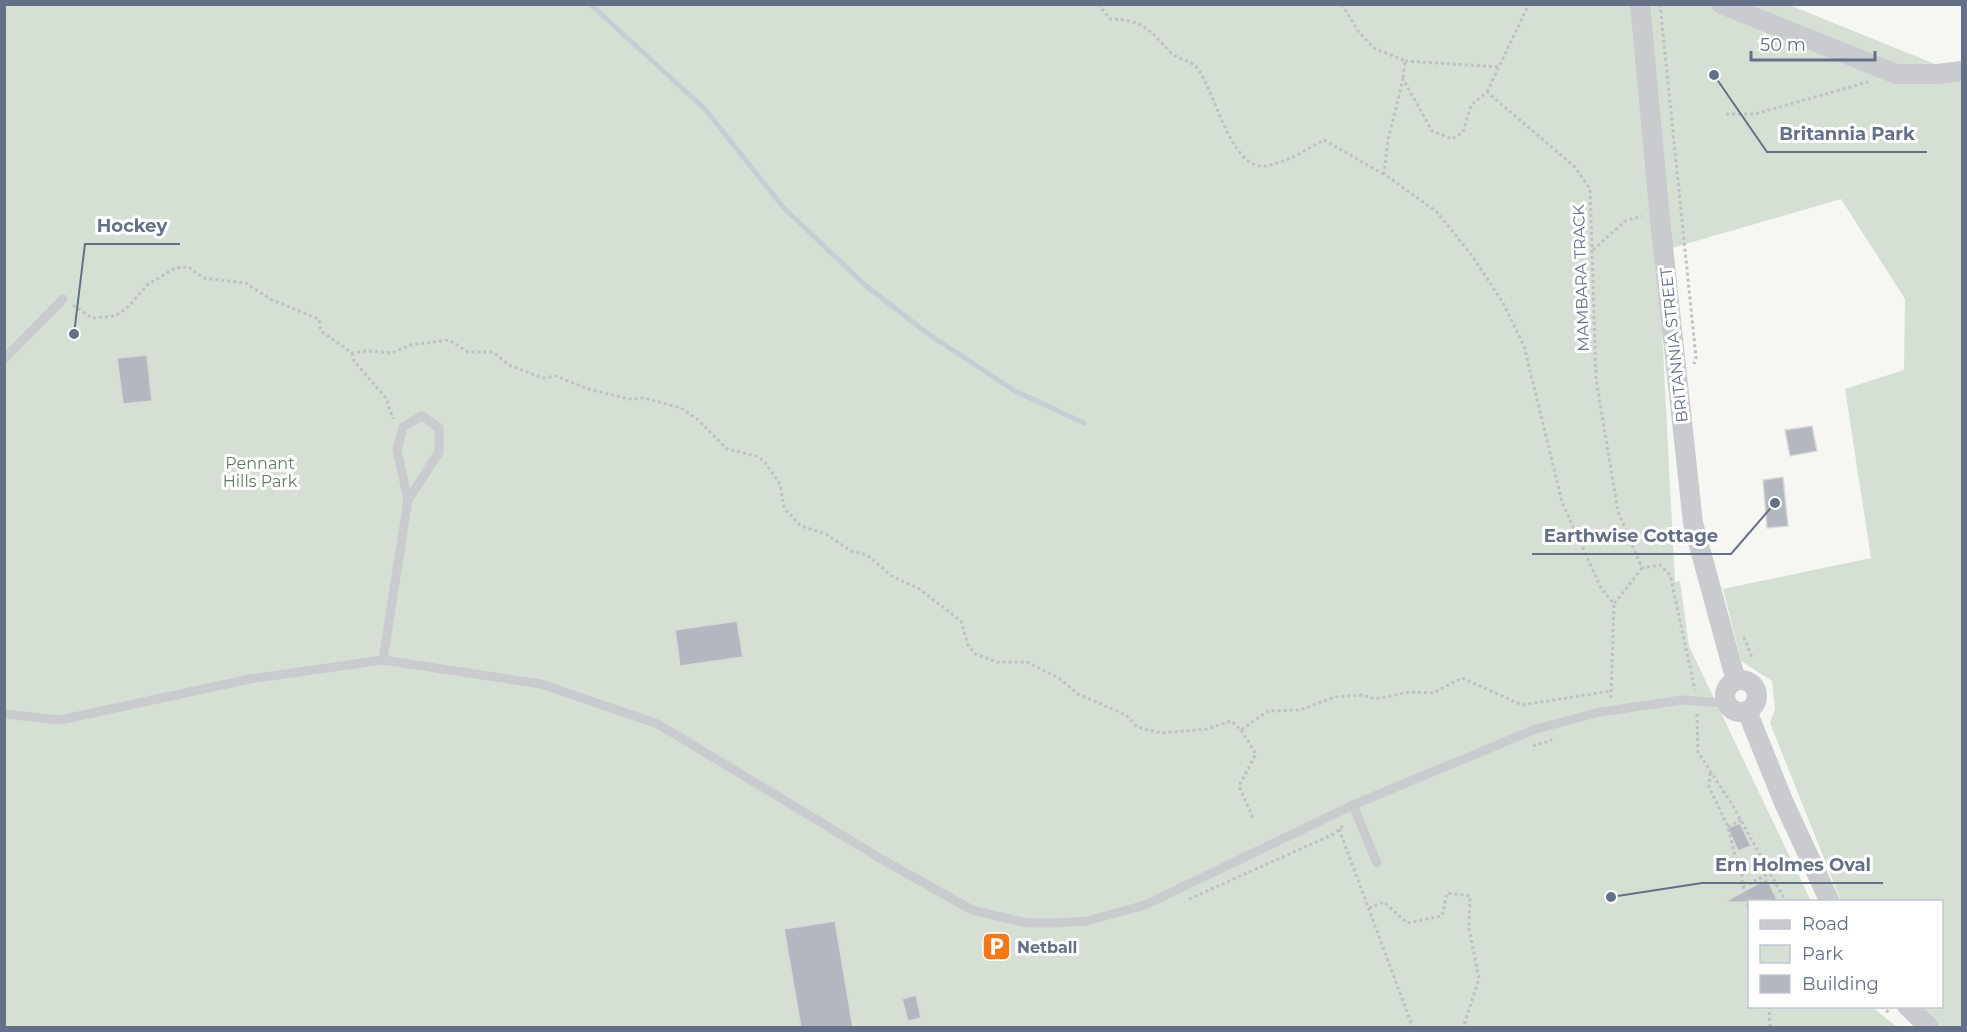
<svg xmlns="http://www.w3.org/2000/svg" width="1967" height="1032" font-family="Montserrat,sans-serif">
<rect width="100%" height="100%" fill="#f6f7f3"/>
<path fill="#d6dfd4" d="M 1787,4 L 1962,75 L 1962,1027 L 1943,1027 L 1922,1007 L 1942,1006 L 1942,902 L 1841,901 L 1770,723 L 1775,709 L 1772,681 L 1741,661 L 1723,589 L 1871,558 L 1845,389 L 1904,370 L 1905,299 L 1841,199 L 1658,252 L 1675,582 L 1680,581 L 1689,646 L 1811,901 L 1750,902 L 1750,1006 L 1872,1007 L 1897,1027 L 5,1027 L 5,5 Z"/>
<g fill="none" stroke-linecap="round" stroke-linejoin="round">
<path stroke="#c6cdd4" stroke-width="5" d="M 590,4 L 705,109 L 783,207 L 865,285 L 931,336 L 1015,391 L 1084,423"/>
</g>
<g fill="#b3b8c0" stroke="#d8d8d6" stroke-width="1.5">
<path d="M 147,355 L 152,401 L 123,404 L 117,358 Z"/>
<path d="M 1812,426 L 1817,451 L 1790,456 L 1785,430 Z"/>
<path d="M 1783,477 L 1788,526 L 1767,528 L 1763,480 Z"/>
<path d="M 737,621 L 743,657 L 680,666 L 675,630 Z"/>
<path d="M 1740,823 L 1751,846 L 1738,851 L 1728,828 Z"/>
<path d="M 1767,879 L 1778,902 L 1725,902 L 1748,889 Z"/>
<path d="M 835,921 L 853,1028 L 801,1028 L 784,929 Z"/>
<path d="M 916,995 L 921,1018 L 908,1021 L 902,999 Z"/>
</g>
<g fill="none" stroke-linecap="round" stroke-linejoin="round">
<g stroke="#bfc1c4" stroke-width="3" stroke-dasharray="3 3" stroke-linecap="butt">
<path d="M 1098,4 L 1110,19 C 1143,20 1149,29 1171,53 C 1179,60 1192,60 1198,69 C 1215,92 1231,170 1265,166 C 1286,163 1305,150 1324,140 L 1383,174"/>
<path d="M 1342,4 L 1358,31 L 1374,48 L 1405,61 L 1403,79"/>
<path d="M 1660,4 L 1696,358 L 1694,364"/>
<path d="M 1405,61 L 1500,67"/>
<path d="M 1487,92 L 1529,4"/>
<path d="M 1726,114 L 1755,114 L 1868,82"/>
<path d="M 1593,250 L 1625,221 L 1642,216"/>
<path d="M 73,305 L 92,318 L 115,316 L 128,307 L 147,285 L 175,268 L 189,267 L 203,278 L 246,283 L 272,300 L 319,319 L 321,331 L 352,353 L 368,351 L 392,353 L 410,345 L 449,340 L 468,352 L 493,352 L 509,365 L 543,378 L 556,376 L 588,389 L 629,399 L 644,398 L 681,408 L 697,419 L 727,449 L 756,456 L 764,461 L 780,484 L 784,508 L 801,526 L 826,534 L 851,551 L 867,555 L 893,577 L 918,588 L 961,621 L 968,645 L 975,654 L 997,662 L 1027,662 L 1059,678 L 1078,694 L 1126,715 L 1137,727 L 1161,733 L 1207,729 L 1231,721 L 1241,730 L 1268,711 L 1300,710 L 1335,697 L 1362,695 L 1375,699 L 1410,692 L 1433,693 L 1462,678 L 1522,705 L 1611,691"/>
<path d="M 352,353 L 354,361 L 386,398 L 393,419"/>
<path d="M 1642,568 L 1614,604 L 1601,588 L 1562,502 L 1524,346 L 1503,303 L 1473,257 L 1437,212 L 1384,174 L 1388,140 L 1403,79 L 1432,131 L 1452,139 L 1463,132 L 1471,105 L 1487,92 L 1575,167 L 1590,189 L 1596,379 L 1618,512 L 1642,568 L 1660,565 L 1670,575 L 1695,690"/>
<path d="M 1744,637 L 1752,658"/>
<path d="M 1611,698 L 1614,604"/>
<path d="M 1697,714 L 1698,752 L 1733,806 L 1786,902"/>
<path d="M 1241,730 L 1256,754 L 1239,786 L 1253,818"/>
<path d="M 1533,746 L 1552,740"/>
<path d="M 1710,773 L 1709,787 L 1728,827 L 1737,863 L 1742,870 L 1742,882 L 1750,914"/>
<path d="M 1728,827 L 1741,820"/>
<path d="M 1339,829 L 1413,1028"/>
<path d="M 1743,887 L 1770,873"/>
<path d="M 1189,899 L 1334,834 L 1345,824"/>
<path d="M 1369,908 L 1384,902 L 1407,923 L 1442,916 L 1447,893 L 1470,896 L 1469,928 L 1479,979 L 1463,1028"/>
<path d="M 1769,1006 L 1770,1028"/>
<path d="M 1882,1006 L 1890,1014"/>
</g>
<g stroke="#c9cbcf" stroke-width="9">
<path d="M 4,359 L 63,299"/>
<path d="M 383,660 L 408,500 L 439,452 L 439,428 L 422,416 L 403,427 L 397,450 L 408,500"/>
<path d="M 4,714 L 60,720 L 250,679 L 383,660 L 541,684 L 658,724 L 883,860 L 972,910 L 1027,923 L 1057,923 L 1087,921 L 1145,905 L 1353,805 L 1536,729 L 1600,712 L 1682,700 L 1726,703"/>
<path d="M 1353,805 L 1377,863"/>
</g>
<g stroke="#c9cbcf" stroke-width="20">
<path d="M 1640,4 L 1660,219 L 1693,523 L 1736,681"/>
<path d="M 1721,4 L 1896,74 L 1938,74 L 1962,71"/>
<circle cx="1741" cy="696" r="16"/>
<path d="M 1747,711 L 1784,803 L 1830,902"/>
<path d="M 1907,1006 L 1930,1028"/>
</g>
</g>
<defs>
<symbol id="parking-square" viewBox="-11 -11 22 22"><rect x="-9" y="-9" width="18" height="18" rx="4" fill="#f27818" stroke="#fff"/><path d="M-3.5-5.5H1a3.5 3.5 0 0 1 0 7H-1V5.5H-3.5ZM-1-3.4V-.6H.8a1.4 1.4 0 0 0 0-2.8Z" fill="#fff"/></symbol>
</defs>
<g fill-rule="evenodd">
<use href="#parking-square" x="980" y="930" width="33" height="33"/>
</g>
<g text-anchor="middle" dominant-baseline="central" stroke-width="6" stroke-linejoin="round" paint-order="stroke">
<g font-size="16" fill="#637087" stroke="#fff">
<text transform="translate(1581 278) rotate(-92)">MAMBARA TRACK</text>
<text transform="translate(1674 345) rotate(-96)">BRITANNIA STREET</text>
</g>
<g font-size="16" fill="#637d63" stroke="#fff">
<text x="260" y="463">Pennant<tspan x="260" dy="18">Hills Park</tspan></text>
</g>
<g font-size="16" font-weight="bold" fill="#637087" stroke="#fff" text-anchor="start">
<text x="1017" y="947">Netball</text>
</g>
</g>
<path fill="none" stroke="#637087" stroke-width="2" d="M1714 75L1767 152H1927M74 334L85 244H180M1775 503L1731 554H1532M1611 897L1702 883H1883"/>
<g fill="#637087" stroke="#fff" stroke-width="2">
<circle cx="1714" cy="75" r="6"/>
<circle cx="74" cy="334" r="6"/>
<circle cx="1775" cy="503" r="6"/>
<circle cx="1611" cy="897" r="6"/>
</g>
<g font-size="18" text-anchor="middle" font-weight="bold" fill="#637087" stroke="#fff" stroke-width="6" stroke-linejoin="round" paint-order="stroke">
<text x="1847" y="140">Britannia Park</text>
<text x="132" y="232">Hockey</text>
<text x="1631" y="542">Earthwise Cottage</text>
<text x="1793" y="871">Ern Holmes Oval</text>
</g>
<rect width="1967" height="1032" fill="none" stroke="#637087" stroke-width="12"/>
<rect x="1748" y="900" width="195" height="108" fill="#ffffff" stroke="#c1c6cf" stroke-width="1.5"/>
<rect x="1760" y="920" width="30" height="9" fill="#c9cbcf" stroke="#c1c6cf" stroke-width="1.5"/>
<text x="1802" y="930" font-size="18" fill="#637087">Road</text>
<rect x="1760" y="945" width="30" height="18" fill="#d6dfd4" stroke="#c1c6cf" stroke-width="1.5"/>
<text x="1802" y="960" font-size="18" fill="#637087">Park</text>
<rect x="1760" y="975" width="30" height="18" fill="#b3b8c0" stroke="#c1c6cf" stroke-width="1.5"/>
<text x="1802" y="990" font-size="18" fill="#637087">Building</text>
<path d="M1751 51v9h124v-9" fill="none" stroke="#637087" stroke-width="3"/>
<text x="1760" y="51" font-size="18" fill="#637087" stroke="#ffffff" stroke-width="4.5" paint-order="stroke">50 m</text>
</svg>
